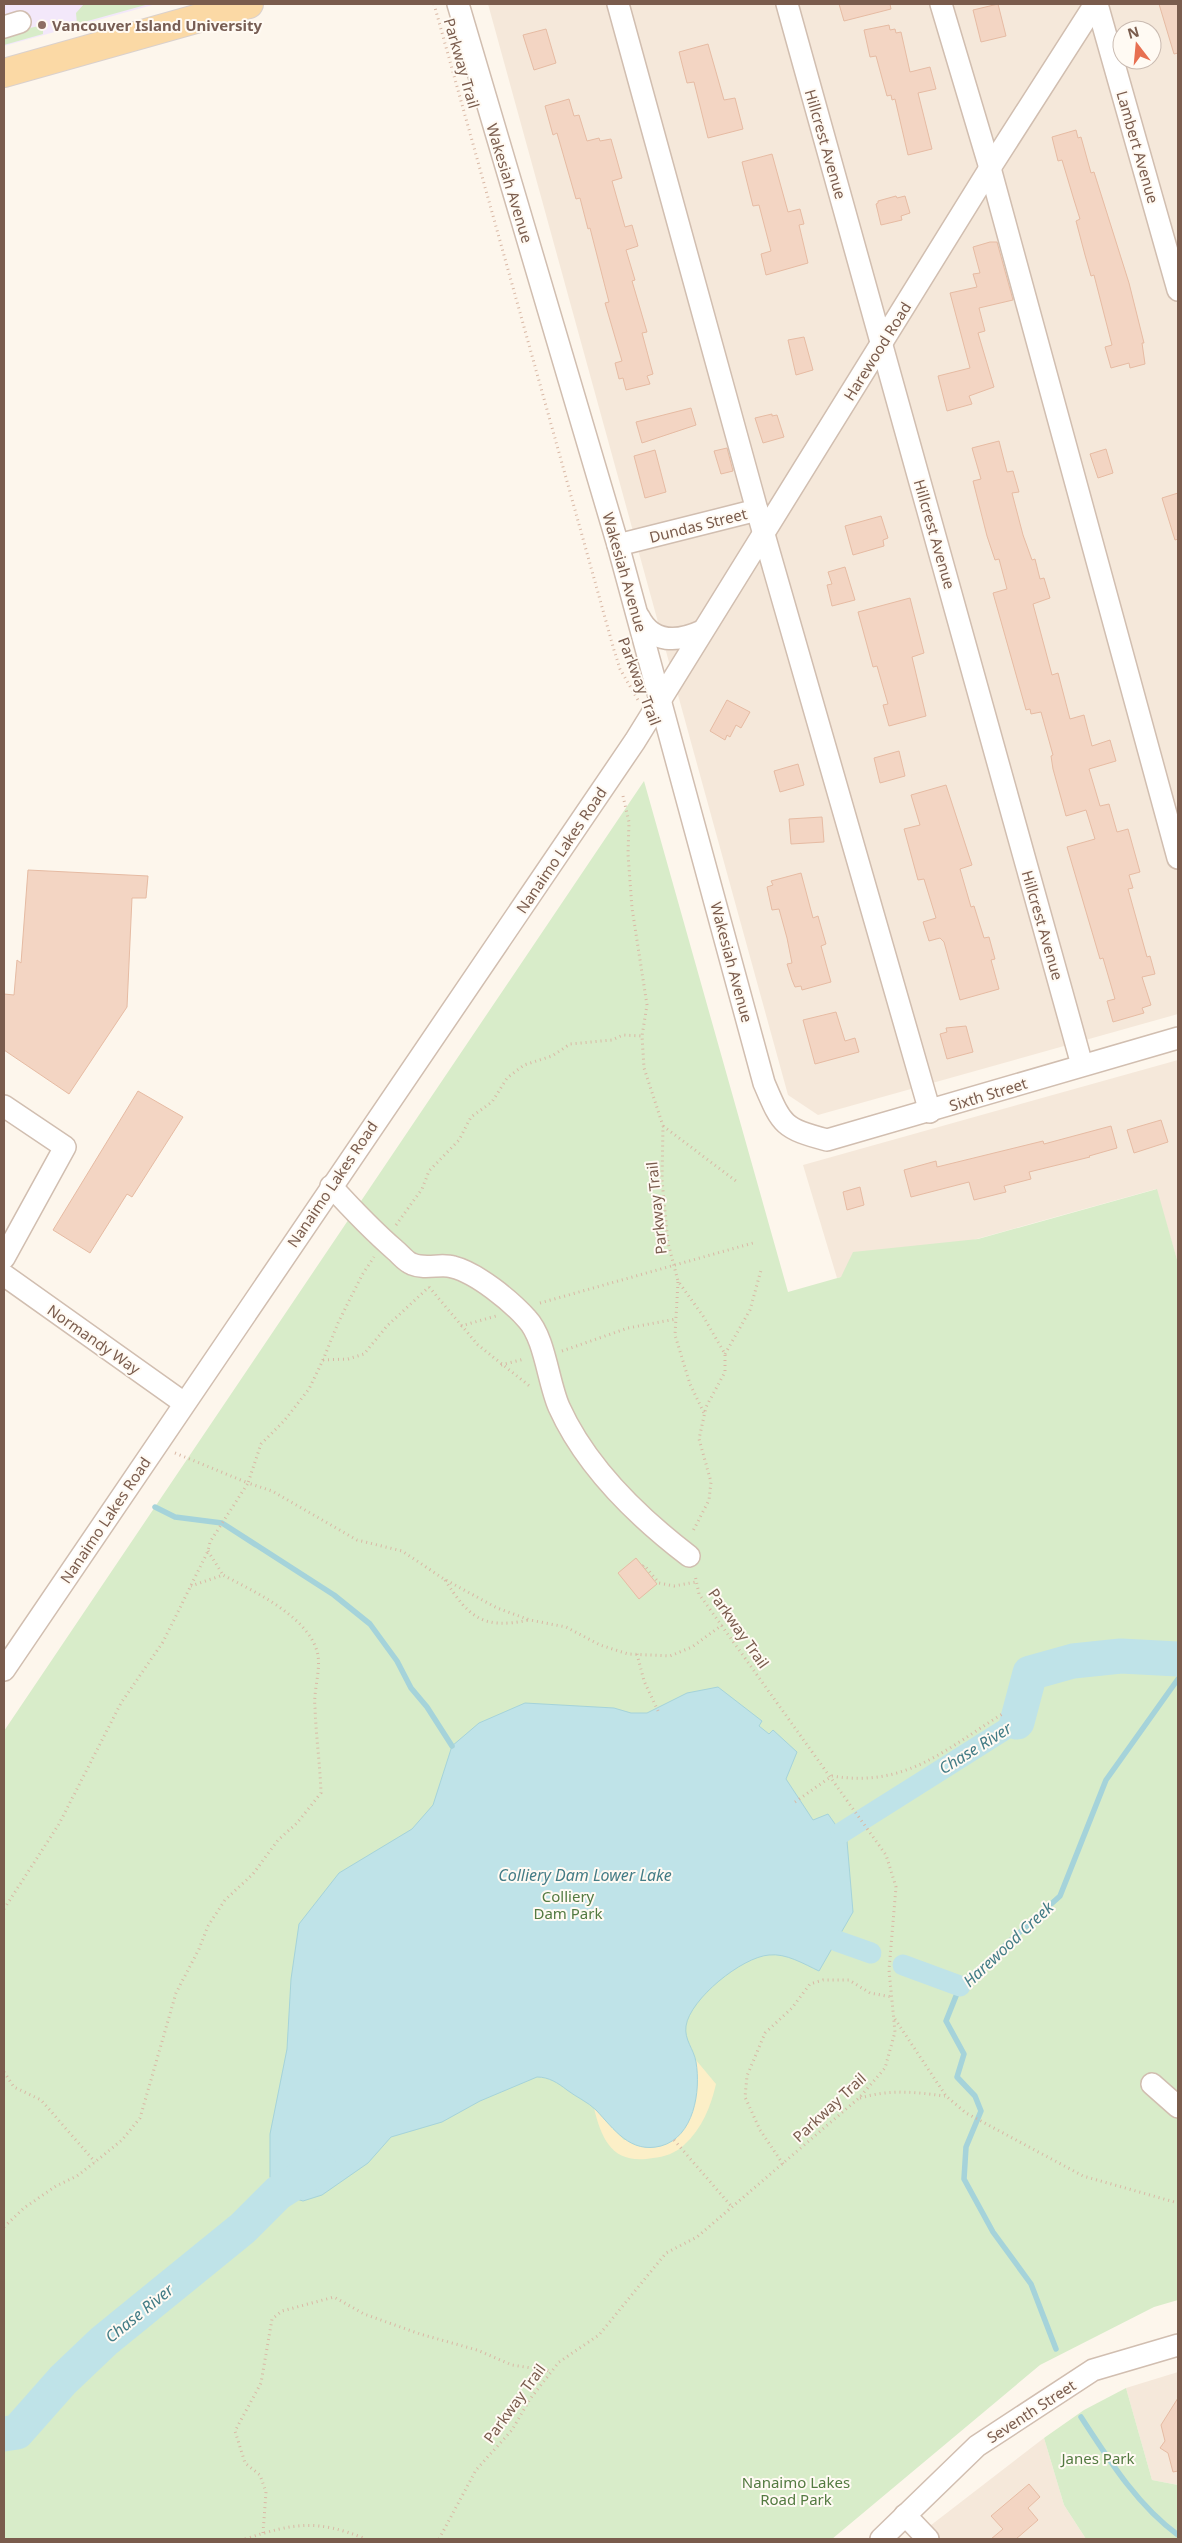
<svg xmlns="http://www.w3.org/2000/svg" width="1182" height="2543" font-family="'Noto Sans',sans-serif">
<rect width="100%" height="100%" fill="#fdf6ec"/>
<g fill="#f5e8da" fill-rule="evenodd">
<path d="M 488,4 L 1178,4 L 1178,1014 L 818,1115 L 788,1095 ZM 1122,30 L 1152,30 L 1152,60 L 1122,60 Z"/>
<path d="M 1178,1060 L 1178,1263 L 1156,1189 L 837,1278 L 803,1165 Z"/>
<path d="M 1178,2372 L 1178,2485 L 1152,2480 L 1126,2388 Z"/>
<path d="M 1044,2438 L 1064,2505 L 1086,2539 L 913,2539 Z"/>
</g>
<path fill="#f3e8fa" d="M 4,4 L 156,4 L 4,46 Z"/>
<g fill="#d8ecc9">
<path d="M 84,4 L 149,4 L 77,24 L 76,13 Z"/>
<path d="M 43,25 L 43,34 L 4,45 L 4,34 Z"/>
<path d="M 644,781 L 788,1292 L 841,1277 L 853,1252 L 978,1239 L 1157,1189 L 1178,1263 L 1178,2300 L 1154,2307 L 1040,2365 L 832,2539 L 4,2539 L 4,1731 Z"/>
<path d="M 1126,2388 L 1152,2480 L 1178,2485 L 1178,2539 L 1086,2539 L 1064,2505 L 1044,2438 L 1084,2410 Z"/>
</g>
<path fill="#fcefc7" d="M 696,2060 L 716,2084 C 711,2106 702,2129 684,2145 C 676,2153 664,2157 653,2158 C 614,2165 602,2142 594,2108 L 624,2140 L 684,2129 C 695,2106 698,2086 696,2060 Z"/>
<path fill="#bfe3e8" stroke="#a5d3da" d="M 718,1687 L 762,1721 L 759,1726 L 769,1734 L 773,1730 L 797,1752 L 786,1779 L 813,1820 L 828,1814 L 847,1841 L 853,1912 L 819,1971 C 804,1964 786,1953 769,1955 C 742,1957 690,1999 686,2026 C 684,2040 694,2049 696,2062 C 701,2091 694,2137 661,2146 C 630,2154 614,2129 596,2110 C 588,2102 576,2097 567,2090 C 558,2083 549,2077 537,2077 L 480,2101 L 442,2122 L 391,2137 L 368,2163 L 322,2195 L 303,2201 L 278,2193 L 270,2177 L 270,2134 L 287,2049 L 291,1979 L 299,1924 L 339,1873 L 412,1829 L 433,1805 L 452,1746 L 479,1723 L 525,1703 L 614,1708 L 631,1713 L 647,1713 L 687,1693 Z"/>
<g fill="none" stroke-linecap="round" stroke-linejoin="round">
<g stroke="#a5d3da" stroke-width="5.5">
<path d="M 155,1507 L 175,1517 L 222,1523 L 334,1595 L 370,1624 L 397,1661 L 411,1688 L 427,1707 L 452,1746"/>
<path d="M 1056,2349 L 1031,2284 L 993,2232 L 964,2179 L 966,2147 L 981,2111 L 975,2096 L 957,2077 L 964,2054 L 946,2021 L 960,1986 L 1060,1896 L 1106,1780 L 1178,1679"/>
<path d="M 1081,2417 C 1109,2460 1137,2505 1178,2535"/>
</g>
<g stroke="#bfe3e8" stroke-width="21">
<path d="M 841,1833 L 1017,1722"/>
<path d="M 837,1941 L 871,1953"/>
<path d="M 903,1965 L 960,1986"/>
</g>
<g stroke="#bfe3e8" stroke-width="35">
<path d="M 1017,1722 L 1030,1673 L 1073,1661 L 1121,1656 L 1178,1659"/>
<path d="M 4,2434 L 17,2432 L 63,2380 L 104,2341 L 243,2228 L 278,2193 L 319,2167"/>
</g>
</g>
<g fill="#f3d5c3" stroke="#e6bba3">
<path d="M 839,4 L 890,4 L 891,9 L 844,21 Z"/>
<path d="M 998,4 L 1006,36 L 981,42 L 973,10 Z"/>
<path d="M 1159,4 L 1178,4 L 1178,53 L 1174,54 Z"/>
<path d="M 889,25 L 890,30 L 895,29 L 896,33 L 901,32 L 910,72 L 930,67 L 936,89 L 918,93 L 932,149 L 908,155 L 895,99 L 892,100 L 891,95 L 887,96 L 876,56 L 870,57 L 864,30 Z"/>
<path d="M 546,29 L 556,63 L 534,70 L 523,35 Z"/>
<path d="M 708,44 L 724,100 L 735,98 L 743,129 L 708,138 L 694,82 L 687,83 L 679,52 Z"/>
<path d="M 569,99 L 574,116 L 579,115 L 587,141 L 599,138 L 600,141 L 611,139 L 622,178 L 612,181 L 625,227 L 632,225 L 638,246 L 626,250 L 635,280 L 632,281 L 647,332 L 642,333 L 653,374 L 647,376 L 650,384 L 626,390 L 623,378 L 619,379 L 615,363 L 622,361 L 605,303 L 609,302 L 590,228 L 588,229 L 580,198 L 576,199 L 557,133 L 553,135 L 545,106 Z"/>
<path d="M 1076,130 L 1078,138 L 1081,137 L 1091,173 L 1094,172 L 1129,283 L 1144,343 L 1142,343 L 1145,364 L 1130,368 L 1129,363 L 1111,368 L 1105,347 L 1112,345 L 1094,275 L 1091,276 L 1085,255 L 1076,221 L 1080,219 L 1074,200 L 1062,160 L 1058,161 L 1052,137 Z"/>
<path d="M 772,154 L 788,212 L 800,209 L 804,224 L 799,225 L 808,263 L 766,275 L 761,254 L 771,251 L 759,205 L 753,206 L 742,162 Z"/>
<path d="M 896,196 L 897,198 L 905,196 L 910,213 L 901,216 L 902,220 L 881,225 L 876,204 L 878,203 L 878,201 Z"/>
<path d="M 990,242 L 997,242 L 1013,300 L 979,308 L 985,331 L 978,333 L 994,387 L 969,396 L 972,404 L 947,411 L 938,376 L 970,368 L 950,293 L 977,287 L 973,274 L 980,273 L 973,247 Z"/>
<path d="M 804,337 L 813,370 L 796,375 L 788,340 Z"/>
<path d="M 691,408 L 696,425 L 642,443 L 636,422 Z"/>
<path d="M 772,414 L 772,416 L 777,415 L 784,437 L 763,443 L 755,418 Z"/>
<path d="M 999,441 L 1007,472 L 1013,471 L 1019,492 L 1012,493 L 1023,535 L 1032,560 L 1035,559 L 1040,579 L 1044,578 L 1050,598 L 1033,604 L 1052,675 L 1058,673 L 1070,719 L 1084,715 L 1092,746 L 1110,740 L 1116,761 L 1089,769 L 1100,806 L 1109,804 L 1117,832 L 1128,829 L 1140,872 L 1129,875 L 1133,888 L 1128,889 L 1147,957 L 1150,956 L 1155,974 L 1142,977 L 1151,1005 L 1142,1008 L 1144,1013 L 1113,1022 L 1107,1001 L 1115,999 L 1103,958 L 1100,959 L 1067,847 L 1095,839 L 1086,810 L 1066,816 L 1053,769 L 1051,756 L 1053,755 L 1041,712 L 1031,714 L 1030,709 L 1026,710 L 993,593 L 1007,589 L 999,559 L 995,560 L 987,536 L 973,481 L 981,479 L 972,448 Z"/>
<path d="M 727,448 L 733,471 L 721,474 L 714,451 Z"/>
<path d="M 1106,449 L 1113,473 L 1098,478 L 1090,454 Z"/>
<path d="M 655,450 L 666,492 L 645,498 L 634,456 Z"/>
<path d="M 1178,493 L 1178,539 L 1175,540 L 1162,498 Z"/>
<path d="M 881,516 L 888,538 L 883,540 L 884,546 L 853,555 L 845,526 Z"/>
<path d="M 845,567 L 855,600 L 832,606 L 827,585 L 832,584 L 828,572 Z"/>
<path d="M 910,598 L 924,653 L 912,657 L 926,716 L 889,726 L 883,705 L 888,704 L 877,666 L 873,667 L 858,612 Z"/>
<path d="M 727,700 L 750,712 L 741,728 L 736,725 L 730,737 L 727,735 L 725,740 L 710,731 Z"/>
<path d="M 899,751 L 905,776 L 880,783 L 874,758 Z"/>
<path d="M 798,764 L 804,785 L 780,792 L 774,771 Z"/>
<path d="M 946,785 L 972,865 L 960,869 L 971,907 L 974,906 L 984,938 L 989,937 L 995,959 L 991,960 L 999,989 L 960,1000 L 944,942 L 940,938 L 929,941 L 923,922 L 936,918 L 924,879 L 918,880 L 904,829 L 920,825 L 911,795 Z"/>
<path d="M 822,817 L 824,842 L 791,844 L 789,819 Z"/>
<path d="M 28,870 L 148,876 L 146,898 L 132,898 L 127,1007 L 69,1094 L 4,1050 L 4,994 L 14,995 L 17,960 L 21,963 Z"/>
<path d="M 801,873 L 813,918 L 818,916 L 826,944 L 821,946 L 831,982 L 802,990 L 801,986 L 795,987 L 792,980 L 787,964 L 792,963 L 787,938 L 779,909 L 772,910 L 767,887 L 773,885 L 771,881 Z"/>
<path d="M 836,1012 L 845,1041 L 855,1038 L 859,1052 L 815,1064 L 803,1020 Z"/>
<path d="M 966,1026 L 973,1052 L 947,1059 L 940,1034 L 947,1032 L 946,1028 Z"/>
<path d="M 138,1091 L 183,1117 L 132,1197 L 127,1194 L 90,1253 L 53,1230 Z"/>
<path d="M 1161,1120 L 1168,1142 L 1134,1153 L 1127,1130 Z"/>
<path d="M 1111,1126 L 1117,1148 L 1089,1156 L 1090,1157 L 1029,1172 L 1031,1179 L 1004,1186 L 1006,1192 L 974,1200 L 969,1182 L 911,1197 L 904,1170 L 936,1161 L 937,1167 L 1043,1141 L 1044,1144 Z"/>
<path d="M 860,1187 L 864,1205 L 847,1210 L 843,1192 Z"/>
<path d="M 636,1558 L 657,1584 L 639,1599 L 618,1573 Z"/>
<path d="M 1178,2398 L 1178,2471 L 1173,2472 L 1168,2453 L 1160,2448 L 1165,2441 L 1161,2425 Z"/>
<path d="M 1029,2484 L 1040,2497 L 1028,2508 L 1038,2520 L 1016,2539 L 991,2539 L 1003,2529 L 991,2516 Z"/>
</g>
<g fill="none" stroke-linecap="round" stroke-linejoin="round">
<defs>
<g id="minor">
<path d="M 458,4 L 618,545 L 764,1083 C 782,1125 782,1128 827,1140 L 1178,1038"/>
<path d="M 618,4 L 757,510"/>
<path d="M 787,4 L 1082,1065"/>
<path d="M 941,4 L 990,168 L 1178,858"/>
<path d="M 1097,4 L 1178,290"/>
<path d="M 4,27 L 20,22"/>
<path d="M 618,545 L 757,510 L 930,1112"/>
<path d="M 639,617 C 652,644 678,642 702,631"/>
<path d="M 4,1106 L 65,1147 L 4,1258"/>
<path d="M 331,1186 C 352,1209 372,1230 395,1250 C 400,1254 406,1262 412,1264 C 426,1270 441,1263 453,1267 C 477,1273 511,1301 527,1319 C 545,1338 548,1382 559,1407 C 586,1467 638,1517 689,1556"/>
<path d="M 4,1275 L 184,1403"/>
<path d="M 4,1670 L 635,741 L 990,168 L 1095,4"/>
<path d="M 1152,2084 L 1178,2107"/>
<path d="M 905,2515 L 928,2539"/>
<path d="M 881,2539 L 977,2446 L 1093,2370 L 1178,2345"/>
</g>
<path id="major" d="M 4,73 L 249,4"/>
</defs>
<use href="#minor" stroke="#d1beb0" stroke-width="24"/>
<use href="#major" stroke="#dad1cd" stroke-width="30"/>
<g stroke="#d9b8a5" stroke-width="3" stroke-dasharray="1 4" stroke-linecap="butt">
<path d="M 434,4 L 614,650 L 620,669 L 638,700"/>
<path d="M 623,796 L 629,822 L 628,854 L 632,908 L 647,1005 L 642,1036 L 644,1068 L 663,1126 L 662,1180 L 668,1243 L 678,1281 L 703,1316 L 725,1354 L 725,1372 L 706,1407 L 699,1439 L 711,1482 L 709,1500 L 692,1533"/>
<path d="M 663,1126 L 736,1181"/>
<path d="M 396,1225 L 422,1189 L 429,1171 L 459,1140 L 471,1117 L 492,1102 L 507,1078 L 524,1065 L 552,1056 L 570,1044 L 612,1040 L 623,1035 L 642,1036"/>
<path d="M 678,1282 L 675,1335 L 690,1384 L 704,1413"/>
<path d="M 429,1287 L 478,1345 L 532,1388"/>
<path d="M 540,1303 L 753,1243"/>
<path d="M 461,1326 L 496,1316"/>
<path d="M 562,1351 L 628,1328 L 676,1319"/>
<path d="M 725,1354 L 750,1310 L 761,1270"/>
<path d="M 323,1360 L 348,1359 L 364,1354 L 387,1326 L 429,1287"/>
<path d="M 501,1365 L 524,1359"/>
<path d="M 175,1453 L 248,1483 L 261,1444 L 284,1421 L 309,1389 L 323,1360 L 338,1323 L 362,1275 L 374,1257"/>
<path d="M 208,1551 L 223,1575"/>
<path d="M 643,1566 L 644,1565 L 659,1583 L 674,1586 L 696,1582"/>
<path d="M 445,1580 C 469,1617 482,1630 529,1620"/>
<path d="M 637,1654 L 644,1681 L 659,1713"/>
<path d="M 795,1802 L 832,1776 C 906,1788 944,1750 1004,1713"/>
<path d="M 4,1909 L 59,1824 L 121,1703 L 163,1642 L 208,1551 L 210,1542 L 248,1483 L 272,1491 L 357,1540 L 402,1551 L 444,1579 L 497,1608 L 530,1620 L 566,1627 L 600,1645 L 628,1654 L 670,1656 L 692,1647 L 722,1625"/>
<path d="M 895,2019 L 946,2096 L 966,2113 L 1083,2176 L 1178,2203"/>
<path d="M 4,2072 L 14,2087 L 41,2100 L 95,2162"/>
<path d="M 860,2098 C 892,2089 913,2092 945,2096"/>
<path d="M 674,2140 L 732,2207"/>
<path d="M 783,2164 L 760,2130 L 745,2097 L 747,2076 L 765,2033 L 792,2008 L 810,1984 L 823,1980 L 849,1980 L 870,1993 L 892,1997"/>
<path d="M 4,2227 L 24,2208 L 56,2186 L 77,2176 L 95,2162 L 122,2140 L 140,2118 L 176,1993 L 199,1949 L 208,1926 L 225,1900 L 253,1874 L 278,1840 L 297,1823 L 321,1793 C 320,1764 316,1736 315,1708 C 313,1690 322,1668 317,1651 C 306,1615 253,1591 223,1575 L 191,1586"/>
<path d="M 263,2533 L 266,2492 L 260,2475 L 245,2463 L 235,2431 L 261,2383 L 272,2319 L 282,2311 L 334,2297 L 364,2314 L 420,2334 L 477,2350 L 512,2365 L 551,2371"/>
<path d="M 245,2539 C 294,2523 317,2519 366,2539"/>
<path d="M 439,2539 L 476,2470 L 512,2430 L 530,2399 L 559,2362 L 599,2335 L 666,2253 L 697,2237 L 859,2098 L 885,2068 L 895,2032 L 889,1970 L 896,1887 L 886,1855 L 699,1594 L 695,1575"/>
</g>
<use href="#minor" stroke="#fff" stroke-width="21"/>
<use href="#major" stroke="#fbd9a5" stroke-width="28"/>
</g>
<circle fill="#8d6e63" stroke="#fffaf3" stroke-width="2" cx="42" cy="25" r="5"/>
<g text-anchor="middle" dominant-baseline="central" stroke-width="4" stroke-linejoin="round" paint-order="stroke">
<g font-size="15" font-weight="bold" fill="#785e54" stroke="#fffaf3" text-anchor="start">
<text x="52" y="25">Vancouver Island University</text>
</g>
<g font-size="15" fill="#7a5c4d" stroke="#fffaf3">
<text transform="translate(462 63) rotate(74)">Parkway Trail</text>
<text transform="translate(826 144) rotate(74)">Hillcrest Avenue</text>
<text transform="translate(1138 147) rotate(74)">Lambert Avenue</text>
<text transform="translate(510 183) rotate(73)">Wakesiah Avenue</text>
<text transform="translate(877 351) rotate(-58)">Harewood Road</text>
<text transform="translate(698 525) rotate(-14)">Dundas Street</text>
<text transform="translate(935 534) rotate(74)">Hillcrest Avenue</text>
<text transform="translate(625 572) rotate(74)">Wakesiah Avenue</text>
<text transform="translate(640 681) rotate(69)">Parkway Trail</text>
<text transform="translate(561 850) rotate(-56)">Nanaimo Lakes Road</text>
<text transform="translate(1043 925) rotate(74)">Hillcrest Avenue</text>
<text transform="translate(732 962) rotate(75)">Wakesiah Avenue</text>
<text transform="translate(988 1094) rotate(-17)">Sixth Street</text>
<text transform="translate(332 1184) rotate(-56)">Nanaimo Lakes Road</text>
<text transform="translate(656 1208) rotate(-96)">Parkway Trail</text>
<text transform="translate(94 1339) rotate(35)">Normandy Way</text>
<text transform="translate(105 1520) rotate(-56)">Nanaimo Lakes Road</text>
<text transform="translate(739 1628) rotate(55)">Parkway Trail</text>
<text transform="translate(829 2107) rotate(-43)">Parkway Trail</text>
<text transform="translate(514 2403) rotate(-54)">Parkway Trail</text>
<text transform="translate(1031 2411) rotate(-33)">Seventh Street</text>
</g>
<g font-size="15" fill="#537a41" stroke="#fffaf3">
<text x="568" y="1896">Colliery<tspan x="568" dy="17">Dam Park</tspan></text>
<text x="1098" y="2458">Janes Park</text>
<text x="796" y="2482">Nanaimo Lakes<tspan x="796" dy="17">Road Park</tspan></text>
</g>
<g font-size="16" font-style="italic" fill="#437c86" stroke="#fffaf3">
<text transform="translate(975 1748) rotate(-32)">Chase River</text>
<text x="585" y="1875">Colliery Dam Lower Lake</text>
<text transform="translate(1008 1944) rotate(-43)">Harewood Creek</text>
<text transform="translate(139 2313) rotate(-39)">Chase River</text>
</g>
</g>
<rect width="1182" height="2543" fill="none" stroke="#7a5c4d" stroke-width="10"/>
<g transform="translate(1137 45) rotate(344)"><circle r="24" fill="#fffaf3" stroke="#cabbb1"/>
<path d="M0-4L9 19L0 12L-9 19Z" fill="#e76f51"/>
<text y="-8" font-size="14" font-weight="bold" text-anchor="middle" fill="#7a5c4d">N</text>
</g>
</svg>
